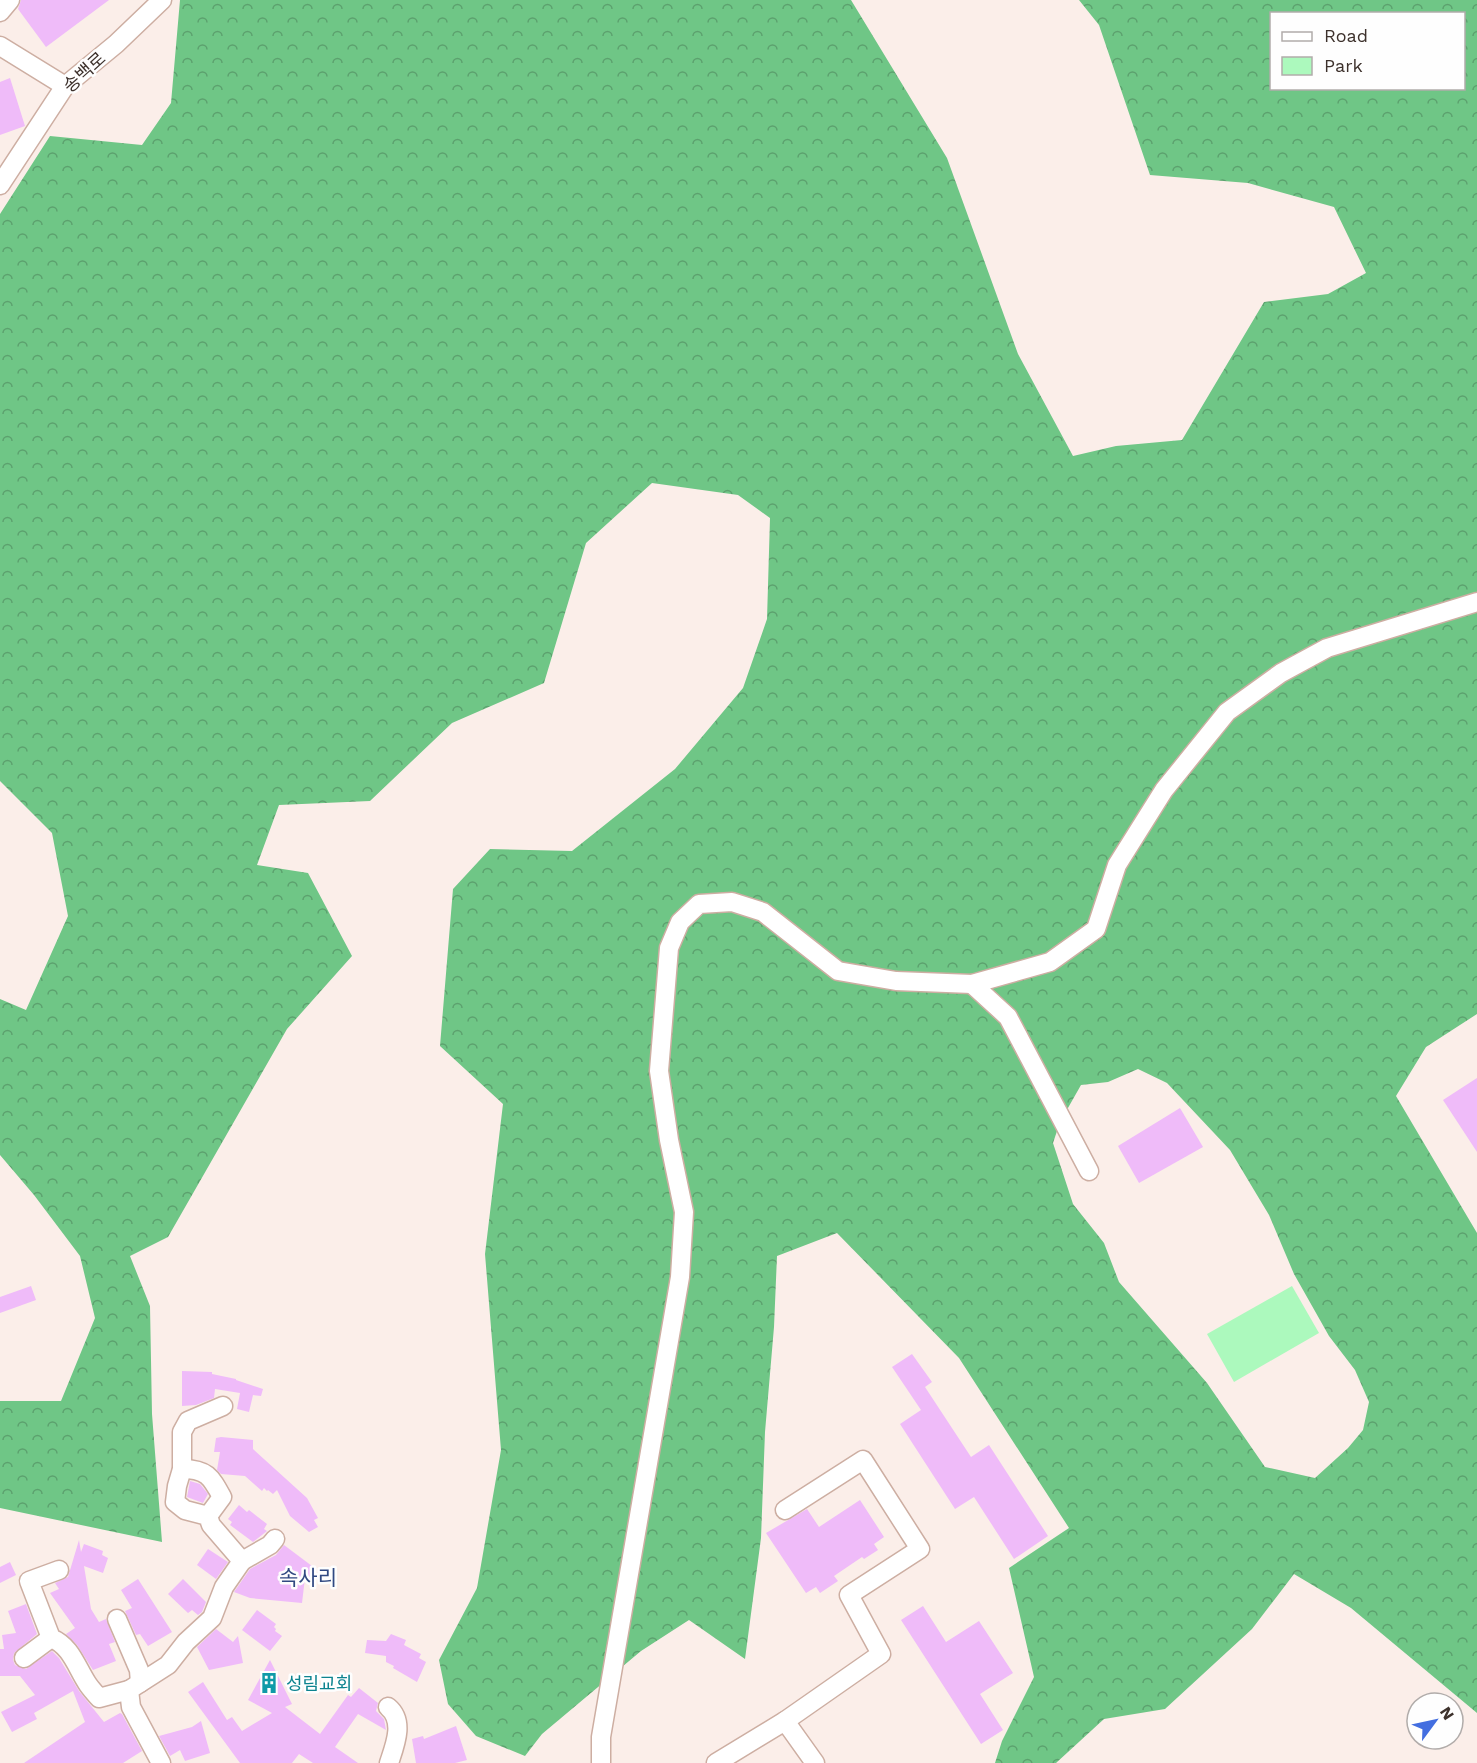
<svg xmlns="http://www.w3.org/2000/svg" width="1477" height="1763" font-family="'Work Sans','Noto Sans KR',sans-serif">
<defs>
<pattern id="forest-crowns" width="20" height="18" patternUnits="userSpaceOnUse" patternTransform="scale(1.5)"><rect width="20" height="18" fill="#6fc686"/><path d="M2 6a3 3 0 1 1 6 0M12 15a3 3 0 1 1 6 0" fill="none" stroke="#5ca16e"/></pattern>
</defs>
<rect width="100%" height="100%" fill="#fbeee9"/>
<path fill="url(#forest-crowns)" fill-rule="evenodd" d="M 180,0 L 851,0 L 947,158 L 1018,354 L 1073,456 L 1116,446 L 1182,440 L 1264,302 L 1328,294 L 1366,273 L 1334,207 L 1248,183 L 1150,175 L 1099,25 L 1079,0 L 1477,0 L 1477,1014 L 1426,1047 L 1396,1096 L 1477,1233 L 1477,1713 L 1351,1608 L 1294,1574 L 1252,1629 L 1165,1709 L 1104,1719 L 1056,1763 L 995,1763 L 1002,1741 L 1034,1677 L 1009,1568 L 1069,1528 L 959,1358 L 837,1233 L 777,1256 L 774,1327 L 765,1432 L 761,1538 L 745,1659 L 689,1620 L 641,1651 L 542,1734 L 525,1756 L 476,1736 L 448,1704 L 439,1660 L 477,1588 L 501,1450 L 485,1254 L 503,1104 L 440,1046 L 453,889 L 490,849 L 572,851 L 675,769 L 743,688 L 767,619 L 770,518 L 738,495 L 652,483 L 586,543 L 544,683 L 452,723 L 370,801 L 279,805 L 257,865 L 308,873 L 352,956 L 287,1029 L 168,1237 L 130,1256 L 150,1306 L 152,1414 L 162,1542 L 0,1508 L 0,1401 L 61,1401 L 95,1318 L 80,1256 L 34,1195 L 0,1155 L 0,999 L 26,1010 L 68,916 L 52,833 L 0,781 L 0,214 L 50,136 L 142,145 L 171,103 ZM 1272,14 L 1464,14 L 1464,88 L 1272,88 ZM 1138,1069 L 1167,1083 L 1230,1150 L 1269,1215 L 1294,1274 L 1329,1336 L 1355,1370 L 1369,1402 L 1363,1430 L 1348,1448 L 1315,1478 L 1265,1467 L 1207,1383 L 1119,1282 L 1104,1243 L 1073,1204 L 1053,1143 L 1060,1122 L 1081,1085 L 1108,1082 Z"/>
<path fill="#acf9bd" d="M 1292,1286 L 1319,1333 L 1234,1382 L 1207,1334 Z"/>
<g fill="#efbbf9">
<path d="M 21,0 L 109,0 L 46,47 L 18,9 Z"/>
<path d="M 10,78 L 25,126 L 0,135 L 0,82 Z"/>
<path d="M 1477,1078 L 1477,1152 L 1443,1100 Z"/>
<path d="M 1180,1108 L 1203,1147 L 1139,1183 L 1118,1146 Z"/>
<path d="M 31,1286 L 36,1300 L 0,1313 L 0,1297 Z"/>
<path d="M 912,1354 L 932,1382 L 925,1387 L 971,1457 L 989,1445 L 1048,1536 L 1014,1559 L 974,1497 L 955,1509 L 900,1424 L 921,1410 L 892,1367 Z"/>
<path d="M 182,1371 L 212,1372 L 212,1374 L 236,1379 L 236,1380 L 263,1389 L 261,1396 L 253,1395 L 249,1412 L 237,1409 L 240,1393 L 215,1389 L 214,1398 L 196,1405 L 182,1406 Z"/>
<path d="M 221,1437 L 253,1440 L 253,1449 L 307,1498 L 318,1518 L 314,1520 L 318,1527 L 309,1532 L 290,1516 L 277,1490 L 273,1494 L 268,1490 L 267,1491 L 264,1488 L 262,1491 L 245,1476 L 221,1474 L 217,1470 L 220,1452 L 214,1452 L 216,1438 Z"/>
<path d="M 190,1481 L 200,1484 L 208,1494 L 203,1503 L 187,1497 Z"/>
<path d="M 860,1500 L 884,1537 L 874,1544 L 878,1550 L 864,1559 L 862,1557 L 834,1576 L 838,1581 L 820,1593 L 816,1587 L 806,1593 L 766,1533 L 807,1509 L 819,1527 Z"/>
<path d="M 239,1505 L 247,1512 L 249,1510 L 267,1524 L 264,1529 L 267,1531 L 253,1542 L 230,1525 L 232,1522 L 228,1519 Z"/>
<path d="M 79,1540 L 81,1552 L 84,1544 L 103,1551 L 102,1555 L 108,1558 L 103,1573 L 84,1566 L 91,1609 L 99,1622 L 106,1619 L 115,1642 L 109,1644 L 116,1661 L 93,1670 L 77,1645 L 66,1634 L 75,1628 L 50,1593 L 59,1589 L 55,1583 L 68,1577 Z"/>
<path d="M 284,1545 L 316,1569 L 314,1580 L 305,1578 L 302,1603 L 250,1598 L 234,1592 L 250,1569 L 276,1555 Z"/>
<path d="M 208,1549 L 228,1562 L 216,1579 L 197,1565 Z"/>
<path d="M 10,1562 L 16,1575 L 0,1583 L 0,1567 Z"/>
<path d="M 138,1579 L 172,1632 L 148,1646 L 140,1634 L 136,1635 L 125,1611 L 132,1608 L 121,1590 Z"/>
<path d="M 183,1579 L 206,1602 L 202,1612 L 198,1615 L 192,1610 L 188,1613 L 168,1594 Z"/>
<path d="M 26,1604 L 37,1634 L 14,1653 L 13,1660 L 15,1665 L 26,1669 L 52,1651 L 59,1658 L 79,1691 L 104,1722 L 120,1713 L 122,1714 L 142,1751 L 123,1763 L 24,1763 L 85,1722 L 73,1691 L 34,1713 L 37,1719 L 12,1732 L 1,1712 L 35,1695 L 20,1676 L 0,1676 L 0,1649 L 4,1649 L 2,1635 L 16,1633 L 8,1611 Z"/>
<path d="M 923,1606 L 946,1642 L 979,1621 L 1013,1673 L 980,1694 L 1003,1730 L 981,1744 L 901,1620 Z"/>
<path d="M 257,1610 L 276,1624 L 274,1627 L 276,1629 L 275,1631 L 282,1636 L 270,1651 L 242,1630 Z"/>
<path d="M 216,1629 L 233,1642 L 238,1636 L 243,1663 L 209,1670 L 197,1647 Z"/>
<path d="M 391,1634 L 406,1640 L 404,1645 L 421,1654 L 419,1658 L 426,1662 L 417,1682 L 393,1668 L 394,1666 L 386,1662 L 386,1656 L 365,1653 L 367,1640 L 386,1641 Z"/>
<path d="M 270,1660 L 292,1704 L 285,1707 L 320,1734 L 348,1695 L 351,1697 L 359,1688 L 378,1703 L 376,1711 L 384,1719 L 386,1730 L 358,1714 L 335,1747 L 358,1763 L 313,1763 L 299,1754 L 292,1763 L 240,1763 L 188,1692 L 203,1682 L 227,1720 L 232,1717 L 242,1731 L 272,1713 L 248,1700 Z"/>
<path d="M 201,1721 L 210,1753 L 185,1761 L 180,1750 L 170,1756 L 159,1736 L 192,1727 Z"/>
<path d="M 456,1726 L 467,1760 L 455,1763 L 416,1763 L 412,1739 L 423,1736 L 424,1739 Z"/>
</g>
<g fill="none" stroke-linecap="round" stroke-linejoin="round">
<defs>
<g id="minor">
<path d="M 0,12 L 10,0"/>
<path d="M 0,46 L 65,86"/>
<path d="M 0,185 L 65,86 L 116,44 L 162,0"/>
<path d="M 1089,1171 L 1008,1017 L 972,984 L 1050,962 L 1096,929 L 1117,865 L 1164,790 L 1227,712 L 1281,673 L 1327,648 L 1477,602"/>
<path d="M 182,1469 C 207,1469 211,1477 222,1497 L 208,1516"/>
<path d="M 242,1561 L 270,1545 L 275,1539"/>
<path d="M 59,1570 L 29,1581 L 51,1638 C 71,1646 76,1666 87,1683 C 90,1688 95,1693 99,1698 L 129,1690"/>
<path d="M 117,1619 L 139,1670 L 140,1683"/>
<path d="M 24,1658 L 51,1638"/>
<path d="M 388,1707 C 405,1721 395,1745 389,1763"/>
<path d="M 785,1721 L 881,1654 L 849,1595 L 920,1549 L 863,1460 L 785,1510"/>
<path d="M 161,1763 L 131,1707 L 129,1690 L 168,1665 L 186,1642 L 212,1618 L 224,1587 L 242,1561 L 211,1525 L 208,1516 L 185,1510 L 175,1502 L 177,1486 L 182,1469 L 182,1432 L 188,1421 L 223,1406"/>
<path d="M 601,1763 L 601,1737 L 680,1277 L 684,1212 L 669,1140 L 659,1071 L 669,948 L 680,922 L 699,904 L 732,902 L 763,912 L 838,971 L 896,981 L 972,984"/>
<path d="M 716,1763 L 785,1721 L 815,1763"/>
</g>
</defs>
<use href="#minor" stroke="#cdaea2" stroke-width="21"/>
<use href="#minor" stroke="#fff" stroke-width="18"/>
</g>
<defs>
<symbol id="building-bare" viewBox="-9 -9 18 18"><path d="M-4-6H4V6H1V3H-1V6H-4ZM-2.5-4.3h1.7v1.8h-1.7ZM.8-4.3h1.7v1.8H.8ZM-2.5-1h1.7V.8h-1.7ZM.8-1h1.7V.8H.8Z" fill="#0f9aa8" stroke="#fefefe" stroke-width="2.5" paint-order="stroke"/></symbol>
</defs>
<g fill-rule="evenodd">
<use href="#building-bare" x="254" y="1668" width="30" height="30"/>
</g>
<g text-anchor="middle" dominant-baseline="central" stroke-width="5" stroke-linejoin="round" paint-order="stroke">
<g font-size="18" fill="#3d312c" stroke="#fefefe">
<text transform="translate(84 72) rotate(-42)">송백로</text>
</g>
<g font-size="18" fill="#0d838f" stroke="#fefefe" text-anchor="start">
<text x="286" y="1683">성림교회</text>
</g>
<g font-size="21" fill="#314982" stroke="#fefefe">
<text x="308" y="1577">속사리</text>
</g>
</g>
<rect x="1270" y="12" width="195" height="78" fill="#fefefe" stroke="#b1acaa" stroke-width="1.5"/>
<rect x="1282" y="32" width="30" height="9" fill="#ffffff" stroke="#b1acaa" stroke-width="1.5"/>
<text x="1324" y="42" font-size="18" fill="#3d312c">Road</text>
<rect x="1282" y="57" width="30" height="18" fill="#acf9bd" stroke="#b1acaa" stroke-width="1.5"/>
<text x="1324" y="72" font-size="18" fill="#3d312c">Park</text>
<g transform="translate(1435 1721) rotate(57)"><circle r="28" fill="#fefefe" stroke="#b1acaa" stroke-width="1.5"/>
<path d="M0-4.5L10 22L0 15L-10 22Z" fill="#436ee0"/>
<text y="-9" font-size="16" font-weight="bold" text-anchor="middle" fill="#3d312c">N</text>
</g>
</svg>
